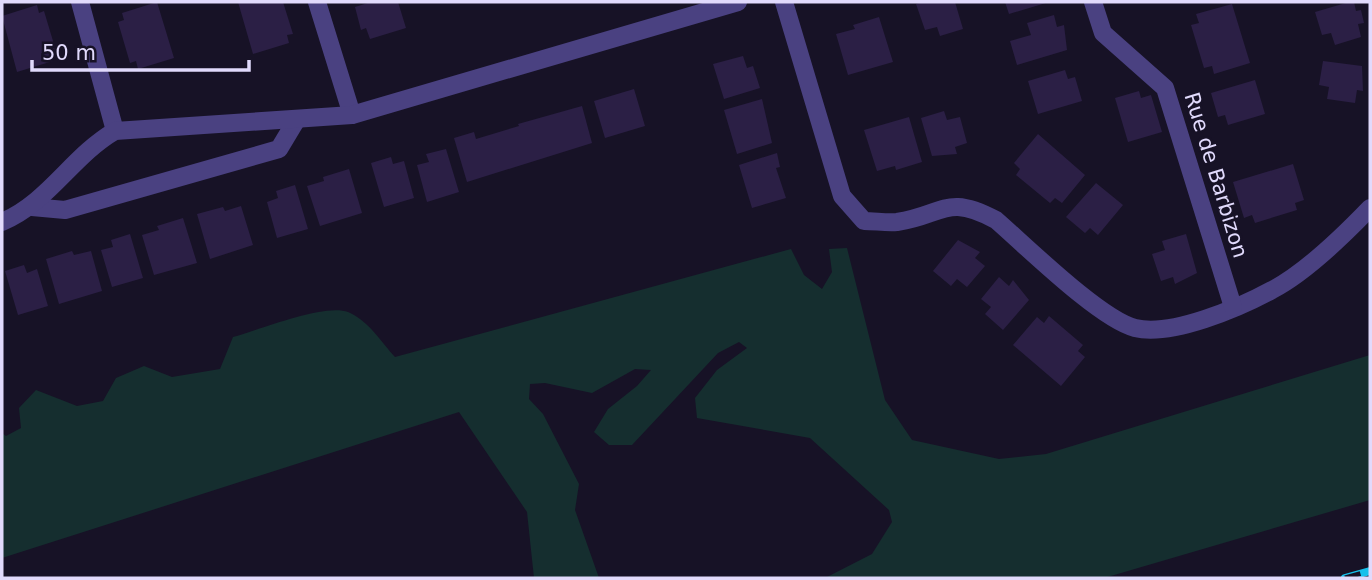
<svg xmlns="http://www.w3.org/2000/svg" width="1372" height="580" font-family="'DejaVu Sans',sans-serif">
<rect width="100%" height="100%" fill="#171226"/>
<path fill="#152e2f" d="M 847,248 L 885,400 L 912,440 L 999,459 L 1046,454 L 1370,355 L 1370,500 L 1104,578 L 825,578 L 872,554 L 892,522 L 889,510 L 810,438 L 697,418 L 695,398 L 717,370 L 747,348 L 739,342 L 718,353 L 632,445 L 609,445 L 594,432 L 608,409 L 637,386 L 651,370 L 635,369 L 592,393 L 545,383 L 530,384 L 529,399 L 543,414 L 579,484 L 575,510 L 599,578 L 534,578 L 527,512 L 459,412 L 2,558 L 2,433 L 6,436 L 21,428 L 19,408 L 36,390 L 77,406 L 103,401 L 116,378 L 144,366 L 172,377 L 220,369 L 233,337 C 259,330 324,303 348,312 C 368,320 382,343 395,357 L 791,249 L 804,275 L 822,289 L 832,272 L 829,249 Z"/>
<g fill="#2b1f45">
<path d="M 157,2 L 174,58 L 138,69 L 136,61 L 130,63 L 118,22 L 124,20 L 122,13 Z"/>
<path d="M 238,2 L 283,2 L 293,34 L 287,35 L 289,43 L 253,54 Z"/>
<path d="M 371,2 L 398,2 L 406,28 L 370,39 L 366,28 L 361,30 L 355,7 Z"/>
<path d="M 923,2 L 955,2 L 963,29 L 940,36 L 937,27 L 925,30 L 916,4 Z"/>
<path d="M 1005,2 L 1049,2 L 1009,14 Z"/>
<path d="M 1349,2 L 1354,2 L 1356,11 L 1361,10 L 1364,23 L 1358,24 L 1361,37 L 1335,45 L 1331,33 L 1322,35 L 1315,12 Z"/>
<path d="M 1232,4 L 1250,63 L 1214,74 L 1212,66 L 1204,68 L 1191,25 L 1199,23 L 1196,14 Z"/>
<path d="M 37,5 L 39,13 L 44,11 L 56,51 L 51,53 L 53,61 L 17,72 L 2,16 Z"/>
<path d="M 1054,15 L 1057,27 L 1064,25 L 1067,50 L 1017,65 L 1010,41 L 1031,35 L 1027,23 Z"/>
<path d="M 879,17 L 893,62 L 848,75 L 836,34 L 855,29 L 853,25 Z"/>
<path d="M 743,56 L 747,68 L 753,66 L 760,88 L 724,99 L 713,64 Z"/>
<path d="M 1323,61 L 1362,66 L 1363,91 L 1357,90 L 1355,103 L 1327,99 L 1329,87 L 1319,85 Z"/>
<path d="M 1065,70 L 1068,79 L 1075,77 L 1082,101 L 1038,114 L 1028,81 Z"/>
<path d="M 1255,80 L 1265,114 L 1228,125 L 1225,115 L 1218,117 L 1211,93 Z"/>
<path d="M 634,89 L 645,126 L 605,138 L 594,101 Z"/>
<path d="M 1139,91 L 1141,98 L 1151,95 L 1162,132 L 1128,142 L 1115,98 Z"/>
<path d="M 762,99 L 772,143 L 737,154 L 724,110 Z"/>
<path d="M 582,106 L 592,143 L 467,182 L 454,138 L 474,132 L 476,139 L 519,126 L 518,124 Z"/>
<path d="M 944,111 L 947,120 L 960,117 L 967,143 L 955,147 L 957,154 L 932,156 L 921,118 Z"/>
<path d="M 909,117 L 922,162 L 896,170 L 895,166 L 877,171 L 864,130 Z"/>
<path d="M 1038,134 L 1085,175 L 1062,203 L 1055,198 L 1050,203 L 1016,175 L 1020,169 L 1014,163 Z"/>
<path d="M 446,149 L 459,192 L 427,202 L 417,165 L 429,162 L 426,154 Z"/>
<path d="M 777,153 L 780,167 L 776,168 L 786,198 L 752,208 L 739,165 Z"/>
<path d="M 391,157 L 393,164 L 404,161 L 414,198 L 384,207 L 371,163 Z"/>
<path d="M 1293,164 L 1304,200 L 1295,203 L 1297,210 L 1255,223 L 1252,215 L 1244,218 L 1233,182 Z"/>
<path d="M 349,169 L 362,213 L 320,226 L 307,186 L 324,181 L 323,177 Z"/>
<path d="M 1096,183 L 1123,205 L 1098,235 L 1090,228 L 1085,233 L 1066,217 Z"/>
<path d="M 295,185 L 308,229 L 277,238 L 267,202 L 278,198 L 276,191 Z"/>
<path d="M 241,206 L 253,245 L 210,259 L 197,214 L 223,207 L 225,211 Z"/>
<path d="M 183,218 L 197,263 L 154,275 L 142,235 L 159,230 L 157,226 Z"/>
<path d="M 130,234 L 143,278 L 112,287 L 101,250 L 113,247 L 111,240 Z"/>
<path d="M 1186,234 L 1197,273 L 1175,284 L 1173,277 L 1161,281 L 1152,254 L 1165,250 L 1162,241 Z"/>
<path d="M 958,240 L 980,252 L 975,258 L 985,266 L 967,287 L 957,279 L 951,286 L 933,271 Z"/>
<path d="M 72,251 L 74,255 L 91,251 L 102,291 L 59,304 L 46,259 Z"/>
<path d="M 24,265 L 27,273 L 37,269 L 48,306 L 18,315 L 5,271 Z"/>
<path d="M 999,277 L 1009,286 L 1013,280 L 1029,300 L 1003,330 L 985,314 L 991,307 L 981,299 Z"/>
<path d="M 1049,316 L 1083,345 L 1078,351 L 1085,357 L 1061,386 L 1013,345 L 1037,317 L 1044,323 Z"/>
</g>
<g fill="none" stroke-linecap="round" stroke-linejoin="round">
<g stroke="#4a4181" stroke-width="18">
<path d="M 80,2 L 115,131"/>
<path d="M 317,2 L 352,115"/>
<path d="M 784,2 L 842,196 L 864,221 C 875,221 887,223 897,222 C 944,215 946,193 996,220 C 1027,247 1100,319 1135,328 C 1171,337 1239,308 1272,290 C 1305,273 1344,235 1370,208"/>
<path d="M 1093,2 L 1103,33 L 1165,88 L 1233,307"/>
<path d="M 32,207 L 65,210 L 279,149 L 297,119"/>
<path d="M 2,222 C 49,202 72,156 115,131 L 352,115 L 738,2"/>
</g>
<defs>
<path id="rail" d="M 1345,578 L 1370,571"/>
</defs>
<use href="#rail" stroke="#16c0eb" stroke-width="8"/>
<use href="#rail" stroke="#171226" stroke-width="5" stroke-dasharray="16" stroke-linecap="butt"/>
</g>
<g text-anchor="middle" dominant-baseline="central" stroke-width="5" stroke-linejoin="round" paint-order="stroke">
<g font-size="21" fill="#e1dafc" stroke="#171226">
<text transform="translate(1216 175) rotate(73)">Rue de Barbizon</text>
</g>
</g>
<rect width="1372" height="580" fill="none" stroke="#e1dafc" stroke-width="7"/>
<path d="M32 60v10h217v-10" fill="none" stroke="#e1dafc" stroke-width="3.5"/>
<text x="42" y="60" font-size="21" fill="#e1dafc" stroke="#171226" stroke-width="5" paint-order="stroke">50 m</text>
</svg>
